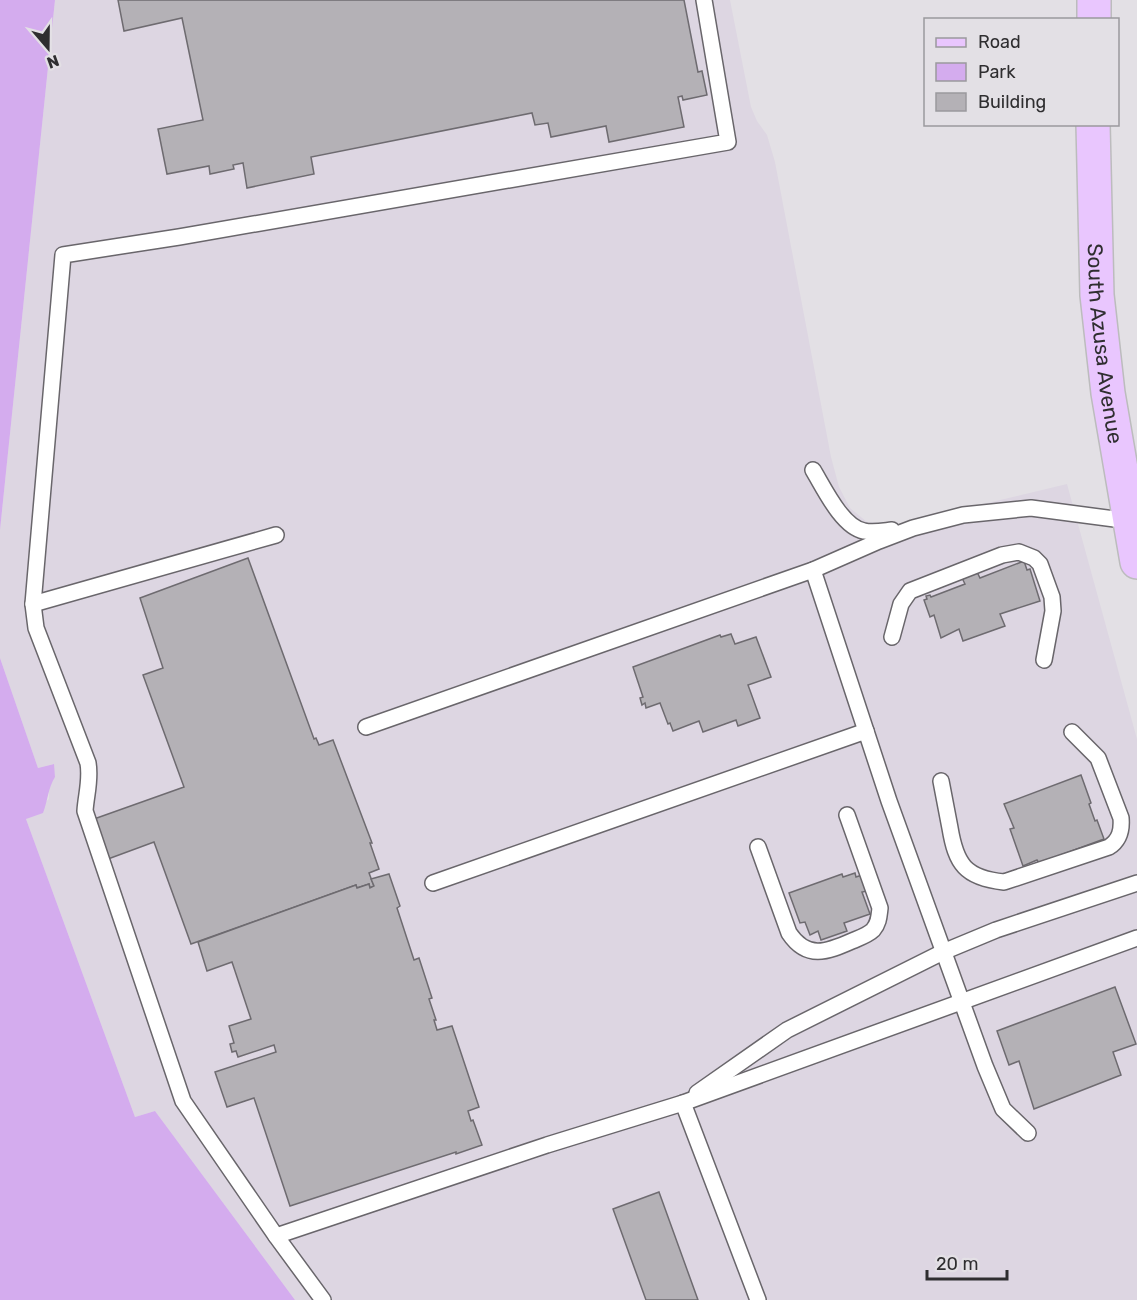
<svg xmlns="http://www.w3.org/2000/svg" width="1137" height="1300" font-family="Rubik,sans-serif">
<rect width="100%" height="100%" fill="#e3e0e5"/>
<path fill="#ddd6e2" d="M 55,0 L 730,0 L 751,107 L 757,121 L 767,135 L 775,162 L 831,457 L 839,487 L 850,508 L 867,522 L 895,525 L 1067,484 L 1137,739 L 1137,1300 L 295,1300 L 155,1111 L 135,1117 L 26,819 L 49,799 L 49,786 L 55,777 L 53,764 L 38,768 L 0,658 L 0,530 Z"/>
<g fill="#d4acee">
<path d="M 0,0 L 55,0 L 0,530 Z"/>
<path d="M 0,658 L 38,768 L 54,764 L 55,777 C 48,788 48,800 43,813 L 26,819 L 135,1117 L 155,1111 L 295,1300 L 0,1300 Z"/>
</g>
<g fill="#b4b1b6" stroke="#6e6b70" stroke-width="1.5">
<path d="M 118,0 L 684,0 L 698,72 L 702,71 L 707,95 L 683,100 L 682,96 L 678,97 L 684,127 L 609,142 L 606,126 L 551,137 L 548,123 L 535,125 L 532,113 L 311,157 L 314,174 L 247,188 L 243,163 L 233,165 L 234,169 L 210,174 L 209,166 L 167,174 L 158,129 L 203,120 L 182,18 L 124,31 Z"/>
<path d="M 248,558 L 314,739 L 316,738 L 319,745 L 333,740 L 372,843 L 370,843 L 379,869 L 369,873 L 374,886 L 370,888 L 369,884 L 357,888 L 356,885 L 191,944 L 154,842 L 108,859 L 94,819 L 184,787 L 143,675 L 163,668 L 140,598 Z"/>
<path d="M 1024,561 L 1027,570 L 1030,569 L 1040,601 L 1000,614 L 1005,626 L 963,641 L 959,629 L 941,638 L 934,615 L 930,617 L 924,600 L 927,599 L 926,596 L 930,595 L 931,597 L 965,584 L 962,578 L 977,572 L 980,578 Z"/>
<path d="M 731,634 L 735,644 L 756,637 L 771,677 L 748,685 L 760,718 L 738,726 L 736,720 L 703,732 L 699,721 L 673,731 L 670,723 L 668,724 L 660,703 L 646,708 L 645,703 L 642,705 L 640,698 L 643,697 L 633,667 L 720,635 L 721,637 Z"/>
<path d="M 1081,775 L 1091,803 L 1089,804 L 1095,821 L 1097,820 L 1104,839 L 1039,863 L 1037,860 L 1023,866 L 1010,829 L 1014,828 L 1004,804 Z"/>
<path d="M 855,873 L 856,877 L 862,875 L 868,891 L 862,892 L 870,914 L 844,923 L 847,931 L 821,940 L 818,931 L 810,935 L 805,922 L 800,923 L 789,893 L 842,874 L 843,877 Z"/>
<path d="M 389,874 L 400,906 L 397,908 L 414,960 L 419,958 L 432,998 L 429,999 L 436,1020 L 434,1020 L 437,1030 L 452,1026 L 479,1107 L 468,1111 L 471,1121 L 473,1120 L 482,1145 L 456,1154 L 456,1152 L 290,1206 L 254,1098 L 227,1107 L 215,1072 L 276,1052 L 274,1045 L 238,1057 L 236,1051 L 232,1052 L 230,1044 L 234,1043 L 229,1026 L 251,1019 L 232,962 L 207,971 L 198,942 L 356,885 L 357,888 L 369,884 L 370,888 L 374,886 L 371,879 Z"/>
<path d="M 1115,987 L 1136,1044 L 1113,1052 L 1121,1075 L 1034,1109 L 1019,1061 L 1009,1065 L 997,1031 Z"/>
<path d="M 659,1192 L 698,1300 L 646,1300 L 613,1209 Z"/>
</g>
<g fill="none" stroke-linecap="round" stroke-linejoin="round">
<defs>
<g id="lane">
<path d="M 813,470 C 824,488 842,527 864,531 C 873,533 883,531 892,530"/>
<path d="M 813,570 L 889,801 L 985,1066 L 1003,1109 L 1028,1133"/>
<path d="M 33,604 L 276,535"/>
<path d="M 892,637 L 901,604 L 910,591 L 1002,555 L 1019,552 L 1034,558 L 1040,564 L 1052,597 L 1053,611 L 1044,660"/>
<path d="M 366,727 L 813,570 L 879,541 L 913,528 L 963,515 L 1031,508 L 1130,521"/>
<path d="M 941,781 C 944,796 947,812 950,828 C 956,864 965,878 1004,882 L 1109,847 C 1120,840 1122,830 1121,818 L 1098,758 L 1072,732"/>
<path d="M 758,847 L 789,933 C 807,960 827,952 852,941 C 859,938 868,935 873,930 C 879,923 879,916 880,908 L 847,815"/>
<path d="M 433,883 L 866,731"/>
<path d="M 697,1093 L 787,1030 L 943,952 L 996,930 L 1137,883"/>
<path d="M 683,1103 L 758,1300"/>
<path d="M 276,1236 L 547,1145 L 683,1103 L 1137,938"/>
<path d="M 323,1300 L 276,1236 L 183,1101 L 85,811 C 86,795 91,780 88,763 L 36,628 L 33,604 L 63,255 L 179,237 L 728,142 L 704,0"/>
</g>
<g id="primary">
<path d="M 1094,20 L 1094,0"/>
<path id="s1" d="M 1093,124 L 1097,295 L 1108,393 L 1137,562"/>
</g>
</defs>
<use href="#lane" stroke="#69666b" stroke-width="18"/>
<use href="#primary" stroke="#bcbcbd" stroke-width="36"/>
<use href="#lane" stroke="#fff" stroke-width="15"/>
<use href="#primary" stroke="#e9c6fe" stroke-width="33"/>
</g>
<g text-anchor="middle" dominant-baseline="central" stroke-width="5" stroke-linejoin="round" paint-order="stroke">
<g font-size="21" fill="#2f2e30" stroke="#e3e0e5">
<text stroke="none"><textPath href="#s1" startOffset="220">South Azusa Avenue</textPath></text>
</g>
</g>
<rect x="924" y="18" width="195" height="108" fill="#e3e0e5" stroke="#9b999d" stroke-width="1.5"/>
<rect x="936" y="38" width="30" height="9" fill="#e9c6fe" stroke="#9b999d" stroke-width="1.5"/>
<text x="978" y="48" font-size="18" fill="#2f2e30">Road</text>
<rect x="936" y="63" width="30" height="18" fill="#d4acee" stroke="#9b999d" stroke-width="1.5"/>
<text x="978" y="78" font-size="18" fill="#2f2e30">Park</text>
<rect x="936" y="93" width="30" height="18" fill="#b4b1b6" stroke="#9b999d" stroke-width="1.5"/>
<text x="978" y="108" font-size="18" fill="#2f2e30">Building</text>
<g transform="translate(48 48) rotate(160)" stroke="#e3e0e5" stroke-width="4.5" paint-order="stroke">
<path d="M0-4.5L10 22L0 15L-10 22Z" fill="#2f2e30"/>
<text y="-9" font-size="16" font-weight="bold" text-anchor="middle" fill="#2f2e30">N</text>
</g>
<path d="M927 1270v9h80v-9" fill="none" stroke="#2f2e30" stroke-width="3"/>
<text x="936" y="1270" font-size="18" fill="#2f2e30" stroke="#e3e0e5" stroke-width="4.5" paint-order="stroke">20 m</text>
</svg>
